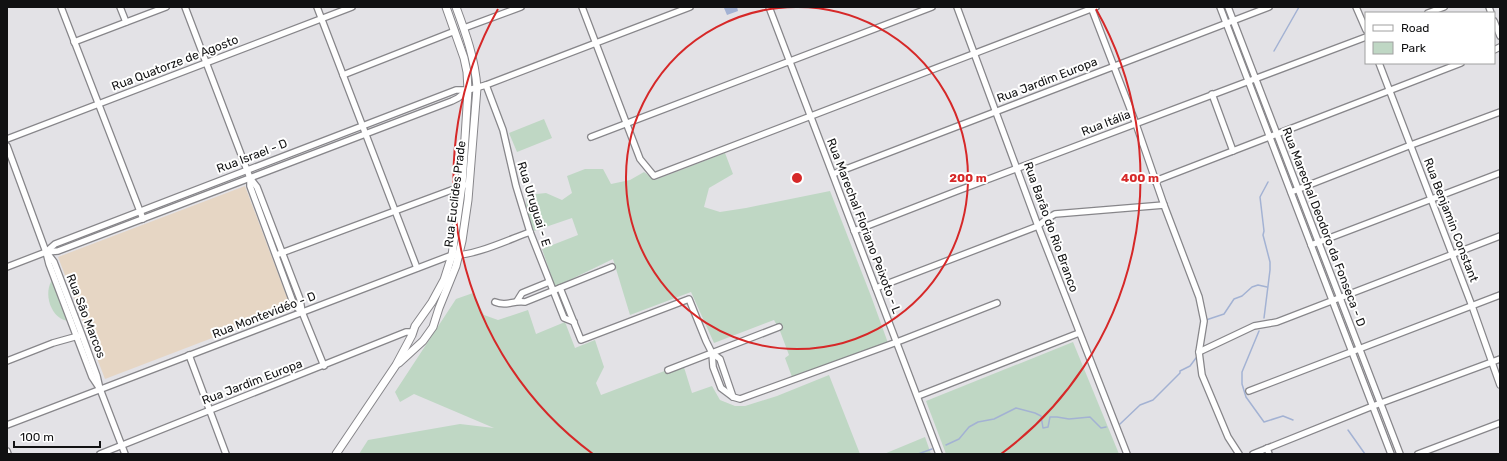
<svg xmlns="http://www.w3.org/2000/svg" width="1507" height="461" font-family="Rubik,sans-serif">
<rect width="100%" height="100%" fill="#e3e2e6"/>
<path fill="#e6d6c4" d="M 245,186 L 291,308 L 105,379 L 58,257 Z"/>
<g fill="#bfd7c4">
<path d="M 544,119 L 552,138 L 517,152 L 509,133 Z"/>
<path d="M 725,153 L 733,174 L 709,188 L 704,207 L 720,212 L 746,208 L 830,191 L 871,296 L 888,343 L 792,377 L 785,358 L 789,355 L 780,331 L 774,320 L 714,343 L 691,292 L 630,315 L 613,259 L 555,287 L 542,249 L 578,235 L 572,218 L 534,231 L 526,211 L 527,195 L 546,193 L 562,200 L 572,193 L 567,176 L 585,169 L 603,169 L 611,184 L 630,180 L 644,172 L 655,180 Z"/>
<path d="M 53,279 L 70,321 C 51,321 42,292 53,279 Z"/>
<path d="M 473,293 L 484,315 L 498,320 L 528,310 L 536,334 L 565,322 L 575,348 L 595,340 L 604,367 L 596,383 L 601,395 L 683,364 L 692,393 L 712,386 L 720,400 L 735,406 L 745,406 L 777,396 L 829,375 L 860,454 L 359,454 L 368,440 L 460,424 L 494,428 L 414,394 L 400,402 L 395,392 L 456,299 Z"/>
<path d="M 1073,342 L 1119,454 L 946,454 L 926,401 Z"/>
<path d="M 925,437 L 931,454 L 884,454 Z"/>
</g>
<path fill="#a3b2d3" d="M 726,7 L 737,7 L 738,11 L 727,15 L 724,8 Z"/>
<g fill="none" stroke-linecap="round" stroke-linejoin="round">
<g stroke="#a3b2d3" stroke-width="1.5">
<path d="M 1274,51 L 1299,7"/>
<path d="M 1264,318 L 1270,270 L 1270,262 L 1263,235 L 1264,231 L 1260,197 L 1268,182"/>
<path d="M 1206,320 L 1224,314 L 1234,299 L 1242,296 L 1252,287 L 1258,285 L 1267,287"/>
<path d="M 1259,331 L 1242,372 L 1242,384 L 1246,397 L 1264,422 L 1283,416 L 1293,420"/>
<path d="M 1120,424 L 1140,405 L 1153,400 L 1180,373 L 1180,371 L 1190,366 L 1196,358"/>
<path d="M 1348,430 L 1365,454"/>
<path d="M 946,445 L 959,439 L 969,427 L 978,422 L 994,419 L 1016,408 L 1035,413 L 1041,416 L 1043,428 L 1048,427 L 1050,417 L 1057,417 L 1069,419 L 1090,417 L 1101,428 L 1106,427"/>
<path d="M 918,454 L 932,449"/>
</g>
<defs>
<g id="minor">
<path d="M 61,7 L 143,219"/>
<path d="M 120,7 L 126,22"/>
<path d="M 185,7 L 250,178 L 257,187 L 300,299 L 302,312 L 324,366"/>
<path d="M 317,7 L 417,268"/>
<path d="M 582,7 L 640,159 L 654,176 L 1096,7"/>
<path d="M 769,7 L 939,454"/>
<path d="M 957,7 L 1038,226 L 1127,454"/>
<path d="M 1091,7 L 1136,124 L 1164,205 L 1199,297 L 1204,321 L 1199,352 L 1202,375 L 1228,437 L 1239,454"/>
<path d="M 1220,7 L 1391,454"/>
<path d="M 1228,7 L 1400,454"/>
<path d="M 1356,7 L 1366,30"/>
<path d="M 1489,7 L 1491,13"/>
<path d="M 1428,13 L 1444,7"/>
<path d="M 1494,21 L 1500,36"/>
<path d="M 464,28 L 521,7"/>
<path d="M 74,42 L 166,7"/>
<path d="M 1494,50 L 1500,47"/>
<path d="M 1379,63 L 1472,306 L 1500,385"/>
<path d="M 343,75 L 455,31"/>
<path d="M 486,85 L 503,130 L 516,186 L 530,232 L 564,318 L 574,322"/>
<path d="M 1212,94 L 1233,151"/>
<path d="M 591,137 L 932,7"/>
<path d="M 7,139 L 352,7"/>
<path d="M 7,146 L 46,252 L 49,264 L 92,377 L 100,389"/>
<path d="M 833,174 L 1269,7"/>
<path d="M 250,178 L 250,186 L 294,305 L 302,312"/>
<path d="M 1155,181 L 1461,63"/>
<path d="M 1291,192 L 1411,145 L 1500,112"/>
<path d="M 854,231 L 957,191 L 1366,37"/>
<path d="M 1311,245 L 1500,173"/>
<path d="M 46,252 L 55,244 L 456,90 L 468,90 L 486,85 L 690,7"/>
<path d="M 48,254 L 54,262 L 82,335 L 97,376 L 100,389 L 125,454"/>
<path d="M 276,255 L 465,185"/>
<path d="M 7,267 L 46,252 L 58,251 L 452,101 L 458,98 L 468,90"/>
<path d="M 560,288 L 581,340 L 689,299 L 706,341 L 712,353 L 713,367 L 721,388 L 733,397 L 740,399 L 897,342 L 997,303"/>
<path d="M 876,288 L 1038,226 L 1045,220 L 1055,214 L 1164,205"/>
<path d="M 517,301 L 522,293 L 549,282"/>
<path d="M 495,302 C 507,307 513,300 525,302 L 612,267"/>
<path d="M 1199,352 L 1254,326 L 1277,322 L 1500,236"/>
<path d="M 712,353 L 720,359 L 733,397"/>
<path d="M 189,355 L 226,454"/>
<path d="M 7,361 L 53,343 L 78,336"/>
<path d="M 668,370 L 779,327"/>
<path d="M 1249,391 L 1500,295"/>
<path d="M 918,396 L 1079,333"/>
<path d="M 7,425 L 452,255 C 472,257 510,239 530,232"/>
<path d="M 1267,448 L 1269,454"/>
<path d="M 7,451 L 8,454"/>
<path d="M 100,454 L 406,332 L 412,332"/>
<path d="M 1253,454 L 1373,406 L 1500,359"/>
<path d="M 1418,454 L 1500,423"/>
</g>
<g id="major">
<path d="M 399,363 L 423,341 L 433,327 L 439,308 L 456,266 L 462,241 L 468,200 L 477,88 C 475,59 466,34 456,7"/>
<path d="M 336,454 L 396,365 L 412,335 L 415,326 L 432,302 L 444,280 L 452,255 L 462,185 L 468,90 L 467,72 L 464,58 L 446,7"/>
</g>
</defs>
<use href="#minor" stroke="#87868a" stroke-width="8"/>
<use href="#major" stroke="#87868a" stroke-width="9"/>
<use href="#minor" stroke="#fff" stroke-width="5.5"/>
<use href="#major" stroke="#fff" stroke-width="7"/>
</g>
<g fill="none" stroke="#d62828" stroke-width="2">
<path d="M798 7A171 171 0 1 1 796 7"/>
<path d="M593 454A343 343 0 0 1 498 9M1096 9A343 343 0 0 1 1001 454"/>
</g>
<g text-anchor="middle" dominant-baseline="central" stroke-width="4" stroke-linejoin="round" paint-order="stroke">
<g font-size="12" fill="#111112" stroke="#fff">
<text transform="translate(175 63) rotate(-21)">Rua Quatorze de Agosto</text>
<text transform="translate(1047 80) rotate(-21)">Rua Jardim Europa</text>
<text transform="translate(1106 123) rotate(-21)">Rua Itália</text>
<text transform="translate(252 156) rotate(-21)">Rua Israel - D</text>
<text transform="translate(455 194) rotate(-83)">Rua Euclides Prade</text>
<text transform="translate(534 204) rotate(73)">Rua Uruguai - E</text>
<text transform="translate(1451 220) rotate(69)">Rua Benjamin Constant</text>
<text transform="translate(864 226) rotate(69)">Rua Marechal Floriano Peixoto - L</text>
<text transform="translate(1051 227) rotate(70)">Rua Barão do Rio Branco</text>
<text transform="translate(1324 227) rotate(69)">Rua Marechal Deodoro da Fonseca - D</text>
<text transform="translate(264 315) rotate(-21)">Rua Montevidéo - D</text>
<text transform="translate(86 316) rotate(69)">Rua São Marcos</text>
<text transform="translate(252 382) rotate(-21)">Rua Jardim Europa</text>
</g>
</g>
<circle cx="797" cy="178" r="6" fill="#d62828" stroke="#fff" stroke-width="2"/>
<g font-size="12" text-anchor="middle" font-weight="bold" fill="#d62828" stroke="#fff" stroke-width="4" stroke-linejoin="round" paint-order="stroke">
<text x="968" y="182">200 m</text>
<text x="1140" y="182">400 m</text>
</g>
<rect width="1507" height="461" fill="none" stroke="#111112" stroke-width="16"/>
<rect x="1365" y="12" width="130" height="52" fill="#ffffff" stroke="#a0a0a0"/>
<rect x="1373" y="25" width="20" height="6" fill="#ffffff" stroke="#a0a0a0"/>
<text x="1401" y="32" font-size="12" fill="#111112">Road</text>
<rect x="1373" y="42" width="20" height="12" fill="#bfd7c4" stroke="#a0a0a0"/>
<text x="1401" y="52" font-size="12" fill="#111112">Park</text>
<path d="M14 441v6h86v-6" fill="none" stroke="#111112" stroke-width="2"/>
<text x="20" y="441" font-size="12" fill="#111112" stroke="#ffffff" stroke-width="3" paint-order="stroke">100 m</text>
</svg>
